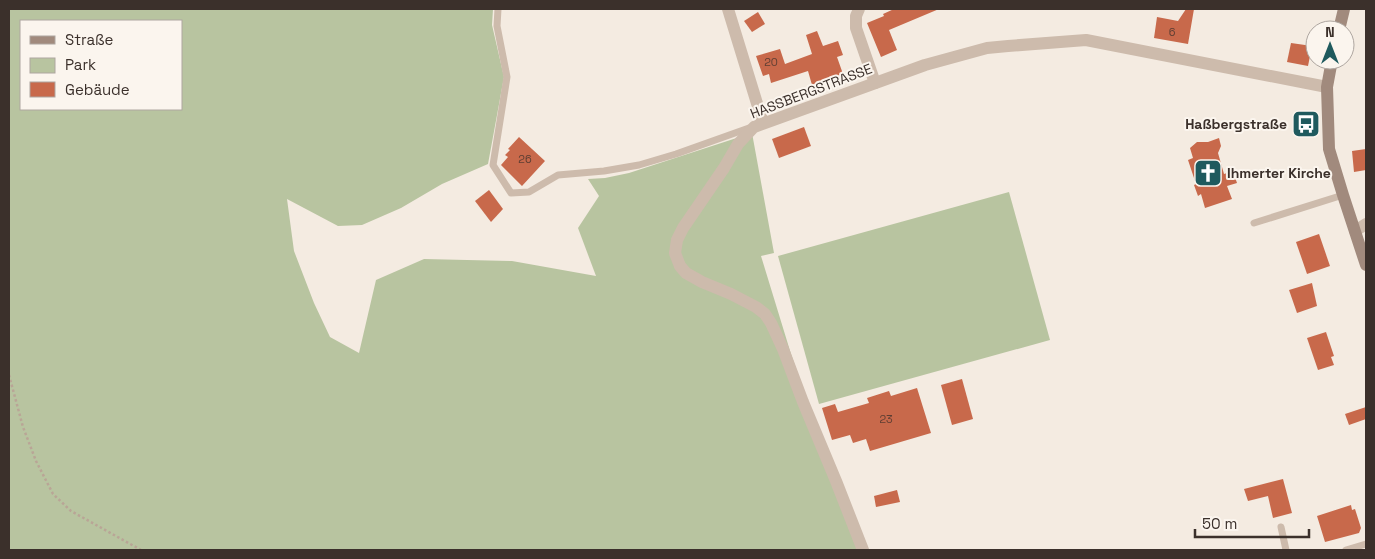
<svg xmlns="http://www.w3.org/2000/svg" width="1375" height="559" font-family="'Space Grotesk',sans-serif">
<rect width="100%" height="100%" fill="#f4ebe1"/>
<g fill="#b8c4a0" fill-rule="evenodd">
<path d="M 9,9 L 493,9 L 492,25 L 504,77 L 488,164 L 442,184 L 401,208 L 362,225 L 338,226 L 287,199 L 294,251 L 314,303 L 330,337 L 359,353 L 376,280 L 424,259 L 512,261 L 596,276 L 578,228 L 599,196 L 588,179 L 605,178 L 629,173 L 752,133 L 774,253 L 761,256 L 791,354 L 859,550 L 9,550 ZM 21,21 L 181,21 L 181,109 L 21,109 Z"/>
<path d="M 1009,192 L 1050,340 L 819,404 L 778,256 Z"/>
</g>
<g fill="#c8694b">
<path d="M 894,9 L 939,9 L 889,30 L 897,50 L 881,57 L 867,23 L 884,16 L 883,14 Z"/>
<path d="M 1186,9 L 1194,9 L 1188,44 L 1154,38 L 1157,17 L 1178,21 Z"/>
<path d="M 758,12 L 765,24 L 752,32 L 744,21 Z"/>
<path d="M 817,31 L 823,46 L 838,41 L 843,55 L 837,57 L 843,74 L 812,85 L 808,71 L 771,83 L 769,74 L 763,76 L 756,56 L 780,49 L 785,64 L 812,54 L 806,35 Z"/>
<path d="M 1291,43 L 1312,46 L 1308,66 L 1287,62 Z"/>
<path d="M 804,127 L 811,146 L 779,158 L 772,139 Z"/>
<path d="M 519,137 L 545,161 L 522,186 L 501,165 L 508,157 L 505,155 L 510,150 L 508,149 Z"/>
<path d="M 1219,138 L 1221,146 L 1218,153 L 1224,174 L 1233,171 L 1237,183 L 1227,186 L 1232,199 L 1205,208 L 1201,194 L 1198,196 L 1194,185 L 1196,184 L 1188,160 L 1193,158 L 1190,148 L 1197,142 L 1208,142 Z"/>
<path d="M 1366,149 L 1366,170 L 1354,172 L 1352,151 Z"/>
<path d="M 489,190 L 503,209 L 491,222 L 475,201 Z"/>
<path d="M 1319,234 L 1330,266 L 1307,274 L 1296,242 Z"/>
<path d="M 1312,283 L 1317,306 L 1297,313 L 1289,290 Z"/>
<path d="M 1326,332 L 1334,356 L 1331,357 L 1334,365 L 1318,370 L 1307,338 Z"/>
<path d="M 962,379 L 973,419 L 952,425 L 941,385 Z"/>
<path d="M 917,388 L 931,433 L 870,451 L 866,439 L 853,443 L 850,435 L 832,440 L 822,408 L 835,404 L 838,412 L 869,403 L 867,398 L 889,391 L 891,396 Z"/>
<path d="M 1366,407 L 1366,419 L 1349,425 L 1345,414 Z"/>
<path d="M 1283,479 L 1292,513 L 1273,518 L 1268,496 L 1248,501 L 1244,489 Z"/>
<path d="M 897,490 L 900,502 L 876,507 L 874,496 Z"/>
<path d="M 1351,505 L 1352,510 L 1355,509 L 1361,528 L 1359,533 L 1325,542 L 1317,516 Z"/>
</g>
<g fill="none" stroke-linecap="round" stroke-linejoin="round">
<path stroke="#b9a596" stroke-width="2.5" stroke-dasharray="2.5 2.5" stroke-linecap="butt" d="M 9,375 L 23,427 L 36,461 L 53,494 L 71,511 L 141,550"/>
<g stroke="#cdbbac" stroke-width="7">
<path d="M 498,9 L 497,26 L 507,77 L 493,165 L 511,193 L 529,192 L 558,175 L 604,171 L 639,165 L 676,154 L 749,128"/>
<path d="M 1254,223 L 1343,195"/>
<path d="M 1281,527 L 1286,550"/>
<path d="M 1346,550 L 1366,544"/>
</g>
<g stroke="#cdbbac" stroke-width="12">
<path d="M 728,9 L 763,123"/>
<path d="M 859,9 L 856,16 L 856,28 L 875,83"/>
<path d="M 1355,231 L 1366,224"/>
<path d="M 863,550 L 836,481 L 803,402 L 783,349 L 771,323 L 765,314 L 756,307 L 731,294 L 702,282 L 686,273 L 680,266 L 675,253 L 677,240 L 683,228 L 724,168 L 738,144 L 754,127 L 925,65 L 987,48 L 1008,46 L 1086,40 L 1327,87"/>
</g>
<g stroke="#a18a7d" stroke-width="12">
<path d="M 1339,30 L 1344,9"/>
<path d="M 1332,60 L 1327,87 L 1329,149 L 1343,195 L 1366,265"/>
</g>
</g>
<defs>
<symbol id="bus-square" viewBox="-11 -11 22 22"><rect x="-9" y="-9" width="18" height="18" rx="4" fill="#1f5a5e" stroke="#fbf5ee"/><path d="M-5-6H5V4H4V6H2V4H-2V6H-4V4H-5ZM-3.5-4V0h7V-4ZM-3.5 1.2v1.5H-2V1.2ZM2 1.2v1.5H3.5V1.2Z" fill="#fff"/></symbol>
<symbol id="church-square" viewBox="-11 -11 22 22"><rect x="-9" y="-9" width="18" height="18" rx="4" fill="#1f5a5e" stroke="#fbf5ee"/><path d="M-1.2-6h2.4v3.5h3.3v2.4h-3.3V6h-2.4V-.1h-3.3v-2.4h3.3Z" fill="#fff"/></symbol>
</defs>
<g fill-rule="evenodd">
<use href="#bus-square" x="1290" y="108" width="32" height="32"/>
<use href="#church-square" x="1192" y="157" width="32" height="32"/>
</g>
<g text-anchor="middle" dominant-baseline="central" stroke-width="4" stroke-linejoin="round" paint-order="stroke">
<g font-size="11" fill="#5e3e33">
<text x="1172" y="32">6</text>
<text x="771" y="62">20</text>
<text x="525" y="159">26</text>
<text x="886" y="419">23</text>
</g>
<g font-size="14" fill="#3b302b" stroke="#fbf5ee">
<text transform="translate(811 91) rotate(-21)">HASSBERGSTRASSE</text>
</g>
<g font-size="14" font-weight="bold" fill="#3b302b" stroke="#fbf5ee" text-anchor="end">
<text x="1287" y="124">Haßbergstraße</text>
<text x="1227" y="173" text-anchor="start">Ihmerter Kirche</text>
</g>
</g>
<rect width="1375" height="559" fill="none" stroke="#3b302b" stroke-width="20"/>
<rect x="20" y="20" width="162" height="90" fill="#fbf5ee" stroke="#aea6a0"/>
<rect x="30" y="36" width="25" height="8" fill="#a18a7d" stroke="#aea6a0"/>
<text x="65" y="45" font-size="15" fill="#3b302b">Straße</text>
<rect x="30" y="58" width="25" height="15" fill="#b8c4a0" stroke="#aea6a0"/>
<text x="65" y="70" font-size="15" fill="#3b302b">Park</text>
<rect x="30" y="82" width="25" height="15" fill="#c8694b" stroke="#aea6a0"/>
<text x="65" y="95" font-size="15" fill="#3b302b">Gebäude</text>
<g transform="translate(1330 45)"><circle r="24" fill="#fbf5ee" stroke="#aea6a0"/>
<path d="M0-4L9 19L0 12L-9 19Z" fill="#1f5a5e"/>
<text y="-8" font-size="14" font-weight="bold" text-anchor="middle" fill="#3b302b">N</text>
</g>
<path d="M1195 529v8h114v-8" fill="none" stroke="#3b302b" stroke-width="2.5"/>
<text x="1202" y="529" font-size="15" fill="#3b302b" stroke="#fbf5ee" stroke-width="4" paint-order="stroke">50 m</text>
</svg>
